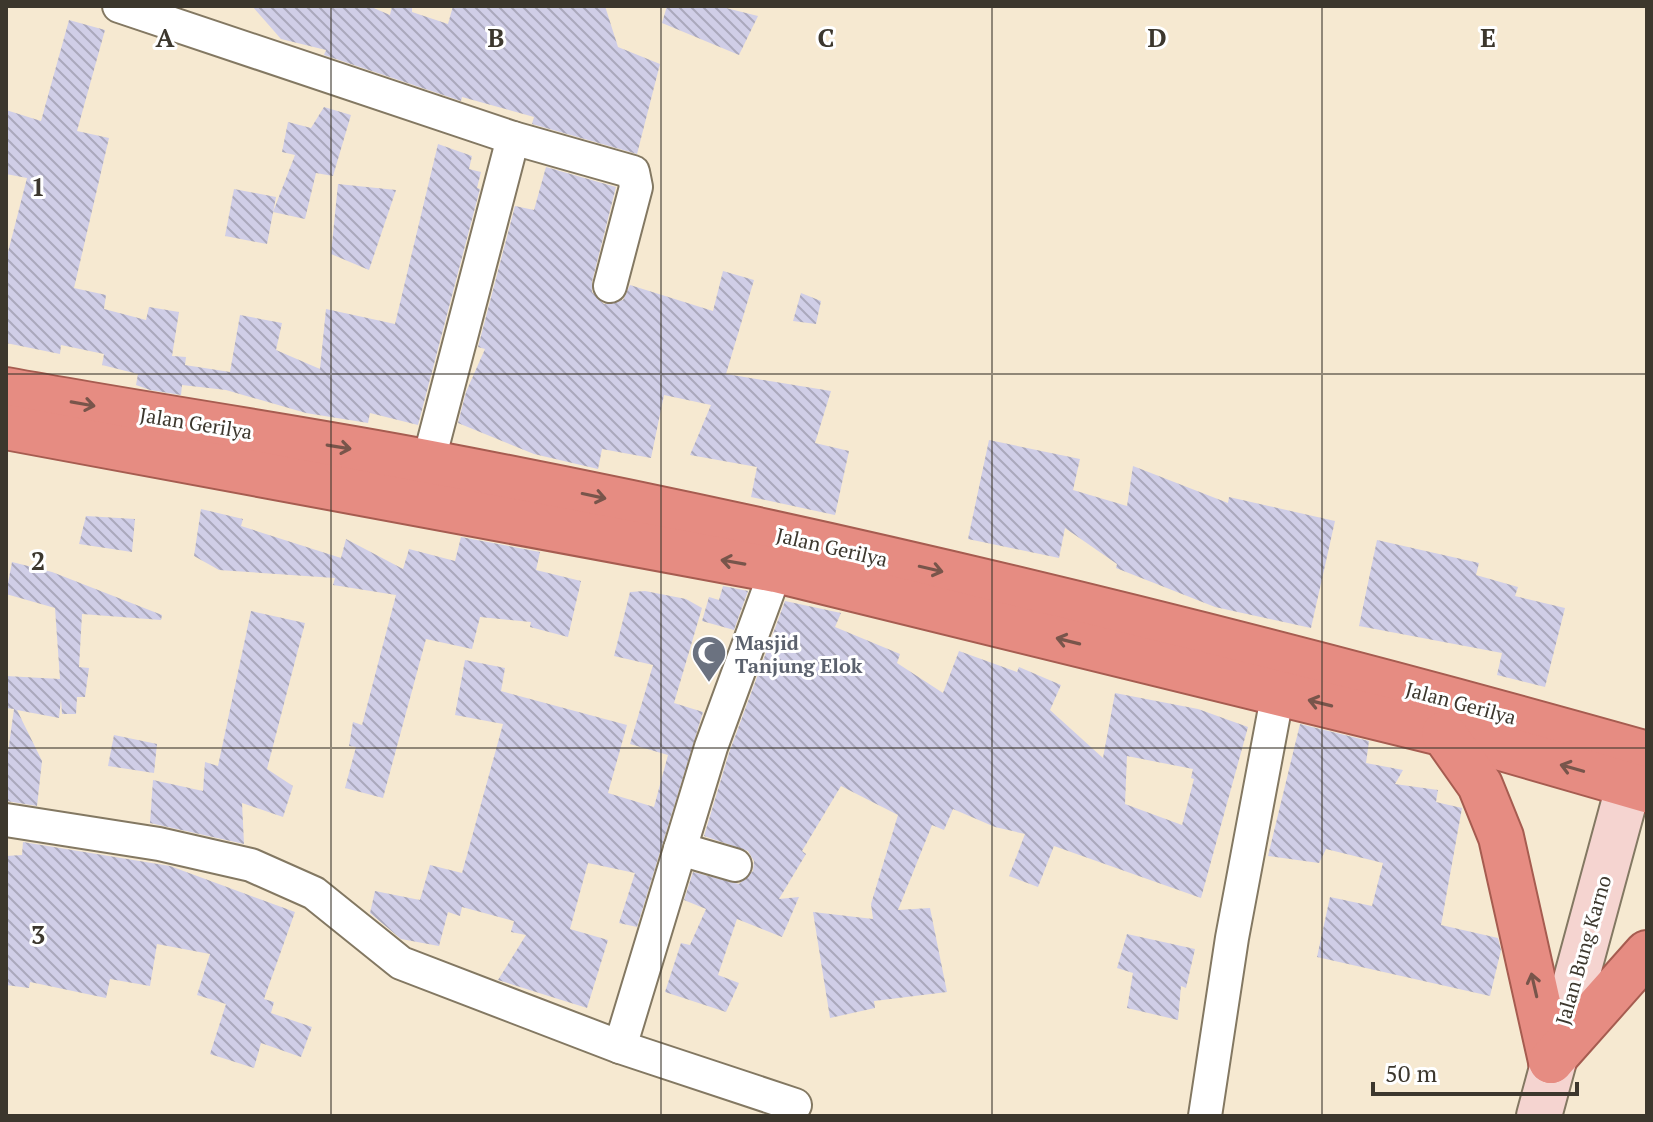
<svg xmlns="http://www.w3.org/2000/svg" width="1653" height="1122" font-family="'PT Serif',serif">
<defs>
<pattern id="building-back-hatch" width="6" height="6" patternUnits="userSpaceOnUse" patternTransform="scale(2)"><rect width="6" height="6" fill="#d0cee7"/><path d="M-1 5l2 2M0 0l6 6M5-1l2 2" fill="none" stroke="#aaa8bc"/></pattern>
</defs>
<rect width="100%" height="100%" fill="#f6e9d1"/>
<g fill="url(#building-back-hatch)" fill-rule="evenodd">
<path d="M 252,6 L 369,6 L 390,15 L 392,6 L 412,6 L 412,12 L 448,24 L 453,6 L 605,6 L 618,47 L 660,64 L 637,154 L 532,124 L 534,117 L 462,97 L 461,101 L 324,55 L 326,50 L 281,39 Z"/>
<path d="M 667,6 L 718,6 L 758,16 L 739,55 L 662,23 Z"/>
<path d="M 69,20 L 105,30 L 77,131 L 109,138 L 74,288 L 106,295 L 104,309 L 146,320 L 149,307 L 179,312 L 172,356 L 186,357 L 185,365 L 230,372 L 240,315 L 282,323 L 276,350 L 320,369 L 326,309 L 395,324 L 438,144 L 472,156 L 469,169 L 481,172 L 477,188 L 480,189 L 418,425 L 370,413 L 368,423 L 306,413 L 226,390 L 182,385 L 181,395 L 150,390 L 136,385 L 138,374 L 102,365 L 104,354 L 61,345 L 60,354 L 6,343 L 6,260 L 27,178 L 6,174 L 6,110 L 41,121 Z"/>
<path d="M 324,107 L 351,115 L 333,176 L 316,173 L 305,219 L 273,212 L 295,155 L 282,152 L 288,122 L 311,128 Z"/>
<path d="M 546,167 L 616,187 L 592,282 L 592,292 L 604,304 L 623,300 L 630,285 L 713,311 L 723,271 L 754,280 L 726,374 L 831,391 L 815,443 L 849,451 L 835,515 L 751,497 L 757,467 L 690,455 L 711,405 L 664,395 L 651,458 L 602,449 L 598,469 L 534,454 L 458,423 L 466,392 L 485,349 L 478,347 L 515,206 L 534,210 Z"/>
<path d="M 338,184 L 396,190 L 369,270 L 331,254 Z"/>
<path d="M 234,189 L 276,197 L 267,244 L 225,236 Z"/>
<path d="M 801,293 L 821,301 L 816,324 L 793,321 Z"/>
<path d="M 989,440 L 1080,459 L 1073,490 L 1127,506 L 1133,466 L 1228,503 L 1229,497 L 1335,521 L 1311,628 L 1215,607 L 1116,568 L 1117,564 L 1065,528 L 1059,558 L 968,539 Z"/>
<path d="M 201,509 L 243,519 L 241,526 L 341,558 L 346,539 L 403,569 L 409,549 L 455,561 L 461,537 L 540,552 L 536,570 L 581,581 L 568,637 L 530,627 L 531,622 L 480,617 L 472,649 L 426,639 L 383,798 L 345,788 L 356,747 L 349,746 L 353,722 L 362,725 L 396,595 L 333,585 L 335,578 L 219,570 L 194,556 Z"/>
<path d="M 86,516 L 135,519 L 132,552 L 79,544 Z"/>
<path d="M 1377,540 L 1479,563 L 1476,575 L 1518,587 L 1515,596 L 1565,608 L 1545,687 L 1497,675 L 1502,653 L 1359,626 Z"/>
<path d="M 12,562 L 52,572 L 162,615 L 161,620 L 82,614 L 79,667 L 89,668 L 85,697 L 77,697 L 76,714 L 62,714 L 61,699 L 59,718 L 17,710 L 42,761 L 37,806 L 6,801 L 6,767 L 14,709 L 6,708 L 6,676 L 60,679 L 55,608 L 6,594 Z"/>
<path d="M 723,586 L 748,591 L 734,630 L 702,621 L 709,597 L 719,600 Z"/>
<path d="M 645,591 L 686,599 L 702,608 L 674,703 L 703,712 L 637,927 L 619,923 L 635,873 L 588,863 L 570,929 L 608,940 L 587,1008 L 498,980 L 526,935 L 511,932 L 514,921 L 462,907 L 460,916 L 448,912 L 439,946 L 401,939 L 370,913 L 375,891 L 420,900 L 430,865 L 462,873 L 503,724 L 455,715 L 465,660 L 505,668 L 501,691 L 627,725 L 608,793 L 654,807 L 668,755 L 630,744 L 653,665 L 614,656 L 630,592 Z"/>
<path d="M 785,601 L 841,613 L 835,627 L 900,654 L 897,663 L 943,693 L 959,651 L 1017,672 L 1019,667 L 1061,685 L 1050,710 L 1103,758 L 1115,693 L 1198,709 L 1248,727 L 1201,898 L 1054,846 L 1038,887 L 1009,876 L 1025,834 L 995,827 L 953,809 L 944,830 L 932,825 L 898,910 L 930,908 L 947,992 L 874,1001 L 875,1008 L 830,1018 L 813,912 L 873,919 L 871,904 L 898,815 L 841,786 L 802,851 L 806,854 L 779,899 L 799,897 L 782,937 L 737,919 L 718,975 L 739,983 L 726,1012 L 665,992 L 681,943 L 690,945 L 706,909 L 684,900 L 693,872 L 739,884 L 753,871 L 754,861 L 748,851 L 704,836 L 729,753 ZM 1127,756 L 1193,769 L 1191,778 L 1194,779 L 1182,825 L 1125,804 Z"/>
<path d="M 251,611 L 305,623 L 267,769 L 293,786 L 283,817 L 242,803 L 244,844 L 150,823 L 153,780 L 203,791 L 205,762 L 218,766 Z"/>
<path d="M 1300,724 L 1369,741 L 1366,763 L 1403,770 L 1395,784 L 1438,790 L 1436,802 L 1462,808 L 1441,925 L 1498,938 L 1501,950 L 1490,996 L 1317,957 L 1330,897 L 1372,906 L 1383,863 L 1326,849 L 1319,863 L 1268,856 Z"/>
<path d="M 114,735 L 157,744 L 154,773 L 108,766 Z"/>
<path d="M 23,842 L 170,866 L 295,912 L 264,999 L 274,1002 L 271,1013 L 312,1027 L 301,1057 L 261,1043 L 254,1068 L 210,1054 L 226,1004 L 197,995 L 210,954 L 157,944 L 150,986 L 110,979 L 106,998 L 30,982 L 29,988 L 6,985 L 6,856 L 22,855 Z"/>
<path d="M 1127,934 L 1195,949 L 1186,988 L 1181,986 L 1178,1020 L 1127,1008 L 1133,973 L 1117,968 Z"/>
</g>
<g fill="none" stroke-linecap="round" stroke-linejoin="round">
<defs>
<g id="minor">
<path d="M 119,6 L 513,138 L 432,448 L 426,485"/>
<path d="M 513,138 L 633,172 L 636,187 L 610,286"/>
<path d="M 6,820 L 159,844 L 251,865 L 314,893 L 401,963 L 620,1047 L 711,747 L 776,570"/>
<path d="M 680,849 L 735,865"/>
<path d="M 620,1047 L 795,1105"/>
<path d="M 1205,1116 L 1232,938 L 1278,692"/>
</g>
<path id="secondary" d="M 1539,1116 L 1629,784"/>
<g id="trunk">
<path d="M 6,390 C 147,416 290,436 431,463 C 840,541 1246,641 1647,754"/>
<path d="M 6,427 L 776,570 L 1498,747 L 1647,790"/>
<path d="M 1444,734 L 1480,785 L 1501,837 L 1551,1061"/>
<path d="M 1551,1061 L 1647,953"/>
</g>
</defs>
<use href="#minor" stroke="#837862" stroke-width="36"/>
<use href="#secondary" stroke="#837862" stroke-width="48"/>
<use href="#trunk" stroke="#a65c50" stroke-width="48"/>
<use href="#minor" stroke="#fff" stroke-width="32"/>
<use href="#secondary" stroke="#f5d4d0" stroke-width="44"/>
<use href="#trunk" stroke="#e68c82" stroke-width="44"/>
</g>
<defs><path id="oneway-shaft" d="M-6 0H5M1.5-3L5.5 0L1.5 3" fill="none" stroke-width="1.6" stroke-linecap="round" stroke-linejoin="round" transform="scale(2)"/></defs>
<g stroke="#78554b">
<use href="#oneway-shaft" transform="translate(83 404) rotate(10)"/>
<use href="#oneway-shaft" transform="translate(339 447) rotate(9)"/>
<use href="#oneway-shaft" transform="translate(594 496) rotate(12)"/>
<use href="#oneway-shaft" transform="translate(733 562) rotate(-170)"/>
<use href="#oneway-shaft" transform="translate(931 569) rotate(13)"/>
<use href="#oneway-shaft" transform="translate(1068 641) rotate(-166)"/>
<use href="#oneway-shaft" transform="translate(1320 703) rotate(-166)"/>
<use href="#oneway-shaft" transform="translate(1572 768) rotate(-164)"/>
<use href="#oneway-shaft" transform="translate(1534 985) rotate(-103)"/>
</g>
<path fill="none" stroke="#3c372d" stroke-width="2" stroke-opacity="0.55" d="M 331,6 L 331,1116M 661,6 L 661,1116M 992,6 L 992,1116M 1322,6 L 1322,1116M 6,374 L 1647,374M 6,748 L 1647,748"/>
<defs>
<symbol id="mosque-pin" viewBox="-11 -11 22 30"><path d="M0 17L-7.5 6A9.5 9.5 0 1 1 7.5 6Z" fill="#6b7280" stroke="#fff"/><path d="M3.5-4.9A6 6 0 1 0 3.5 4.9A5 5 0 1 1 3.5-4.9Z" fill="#fff"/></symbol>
</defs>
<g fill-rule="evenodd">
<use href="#mosque-pin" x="689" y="633" width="40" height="54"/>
</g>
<g text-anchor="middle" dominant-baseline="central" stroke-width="6" stroke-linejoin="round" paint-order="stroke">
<g font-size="20" fill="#3c372d" stroke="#fff">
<text transform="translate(196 423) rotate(9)">Jalan Gerilya</text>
<text transform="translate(832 547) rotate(13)">Jalan Gerilya</text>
<text transform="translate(1461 703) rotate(15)">Jalan Gerilya</text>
<text transform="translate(1583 950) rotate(-74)">Jalan Bung Karno</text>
</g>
<g font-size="20" font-weight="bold" fill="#5b616d" stroke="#fff" text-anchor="start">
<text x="735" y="642">Masjid<tspan x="735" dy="23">Tanjung Elok</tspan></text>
</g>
</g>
<g font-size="26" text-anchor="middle" font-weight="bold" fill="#3c372d" stroke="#fff" stroke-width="6" stroke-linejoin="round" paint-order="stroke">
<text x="165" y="47">A</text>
<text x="496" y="47">B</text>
<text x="826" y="47">C</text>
<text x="1157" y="47">D</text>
<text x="1488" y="47">E</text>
<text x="38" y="196">1</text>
<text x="38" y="570">2</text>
<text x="38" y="944">3</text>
</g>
<rect width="1653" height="1122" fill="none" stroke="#3c372d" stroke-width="16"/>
<path d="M1373 1082v12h204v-12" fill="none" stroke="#3c372d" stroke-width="4"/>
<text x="1385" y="1082" font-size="24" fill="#3c372d" stroke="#ffffff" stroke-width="6" paint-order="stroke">50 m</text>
</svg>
